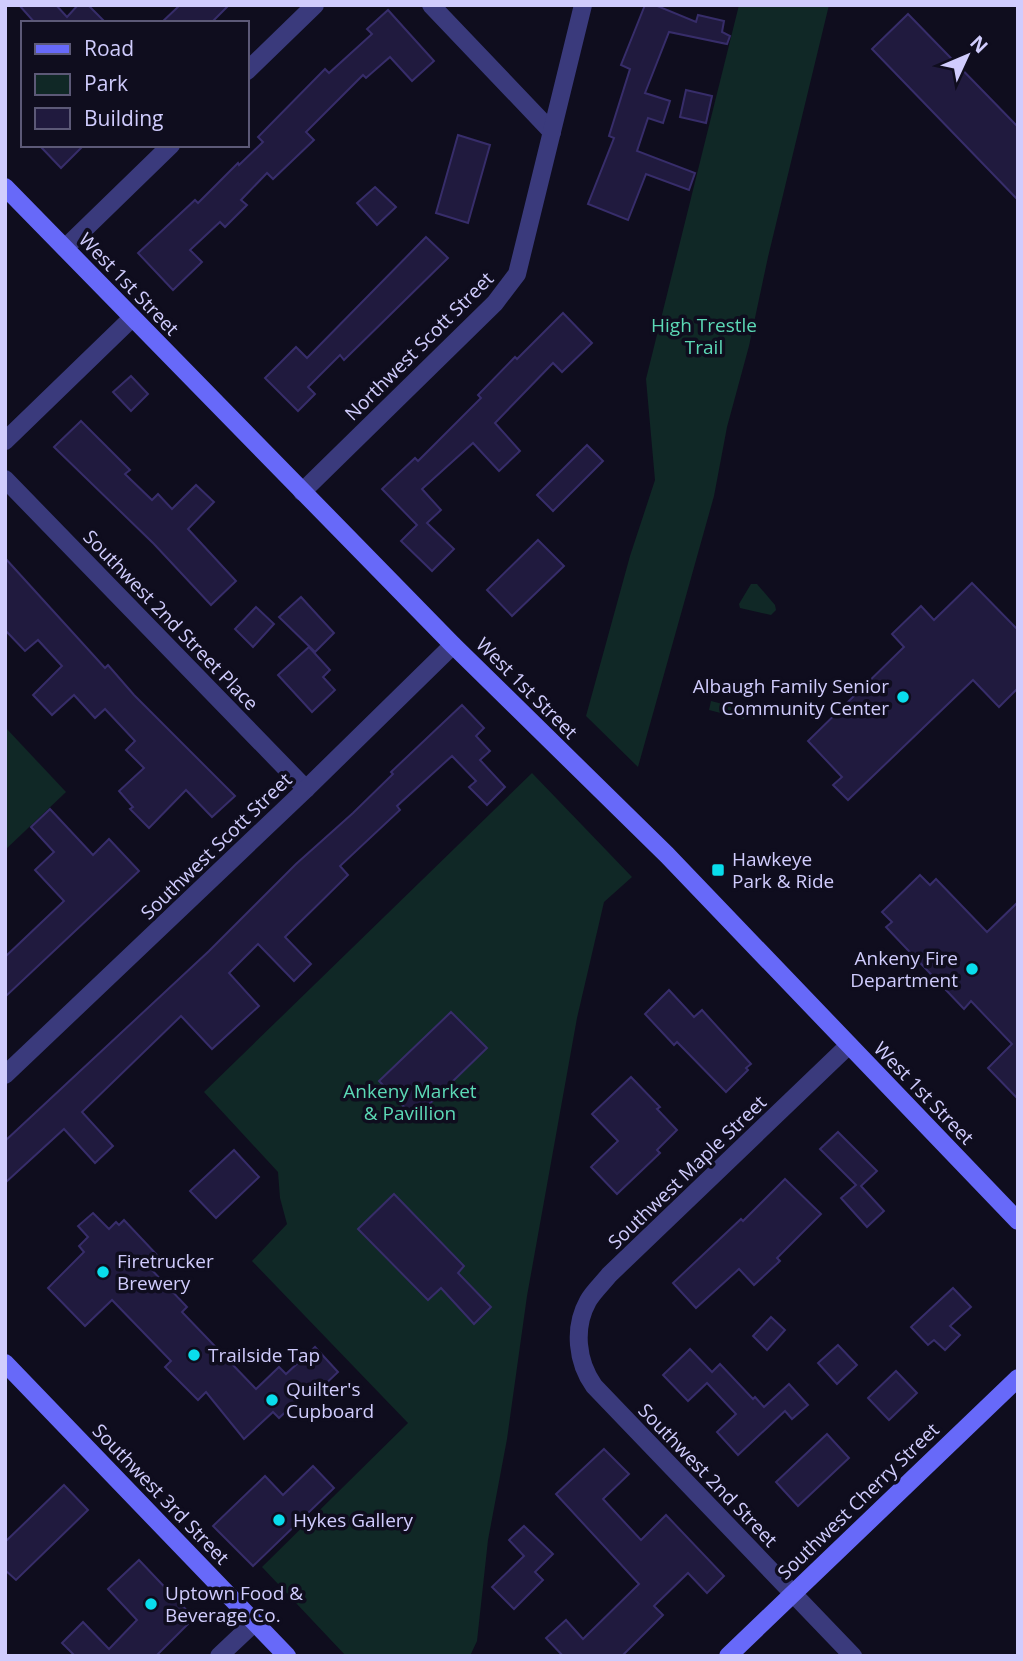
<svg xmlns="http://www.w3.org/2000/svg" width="1023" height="1661" font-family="'Open Sans',sans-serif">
<rect width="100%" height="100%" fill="#0f0d1e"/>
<g fill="#102826">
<path d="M 739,5 L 829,5 L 768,257 L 749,346 L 727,427 L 714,496 L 638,767 L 586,716 L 630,556 L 655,480 L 646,379 Z"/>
<path d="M 751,584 L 757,584 L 775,605 L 776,610 L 771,615 L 740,608 L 739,604 Z"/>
<path d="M 711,701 L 746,710 L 744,719 L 709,710 Z"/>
<path d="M 5,727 L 66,792 L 5,850 Z"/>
<path d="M 532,773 L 632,877 L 604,902 L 577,1018 L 527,1296 L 507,1439 L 488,1540 L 477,1641 L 470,1656 L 346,1656 L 262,1567 L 408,1423 L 252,1261 L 287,1224 L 280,1198 L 278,1172 L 204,1092 Z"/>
</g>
<g fill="#201a3e" stroke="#372d6a" stroke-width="2">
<path d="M 19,5 L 56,5 L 67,17 L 78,5 L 88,5 L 106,23 L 35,23 Z"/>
<path d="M 180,5 L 229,5 L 211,23 L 161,23 Z"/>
<path d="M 645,5 L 655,5 L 696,22 L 698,15 L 724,21 L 722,32 L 730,36 L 727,44 L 669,32 L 645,93 L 670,101 L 663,123 L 648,118 L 637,151 L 695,173 L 689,190 L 646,174 L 628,220 L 588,204 L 614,138 L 609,136 L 630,69 L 621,65 Z"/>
<path d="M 388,10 L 434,61 L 412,81 L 390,57 L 366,78 L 363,75 L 306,132 L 314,140 L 273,179 L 267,173 L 241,200 L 247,205 L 225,227 L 220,222 L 190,250 L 202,262 L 173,290 L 138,253 L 195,200 L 198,203 L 238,163 L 239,165 L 263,142 L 258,137 L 325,69 L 329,73 L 372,34 L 367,29 Z"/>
<path d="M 908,14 L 1018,127 L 1018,200 L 872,49 Z"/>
<path d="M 686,90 L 712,96 L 706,123 L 680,117 Z"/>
<path d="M 458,135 L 490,145 L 468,223 L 436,213 Z"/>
<path d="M 39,145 L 84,145 L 61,168 Z"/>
<path d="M 375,187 L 396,207 L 377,225 L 357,203 Z"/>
<path d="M 426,237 L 448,258 L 344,360 L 340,355 L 308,387 L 315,394 L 298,411 L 265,378 L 296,347 L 307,358 Z"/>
<path d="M 563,313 L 592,343 L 562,372 L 553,363 L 495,423 L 520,451 L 499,471 L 473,443 L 422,489 L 441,510 L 427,523 L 454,549 L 432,571 L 401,541 L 417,525 L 382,489 L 415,458 L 418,461 L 481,398 L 478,395 L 515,357 L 517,359 Z"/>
<path d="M 131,376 L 148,394 L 131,411 L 113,392 Z"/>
<path d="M 81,421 L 130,470 L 125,474 L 152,500 L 158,494 L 172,509 L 196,485 L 214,502 L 188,529 L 236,581 L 211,605 L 154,544 L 54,447 Z"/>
<path d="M 587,445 L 603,461 L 553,511 L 537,495 Z"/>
<path d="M 538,540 L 564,566 L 512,616 L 487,590 Z"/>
<path d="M 5,558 L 105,668 L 108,665 L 134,695 L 235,796 L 212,817 L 186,790 L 149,828 L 130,809 L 133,807 L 119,791 L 144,768 L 126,750 L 135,741 L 105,709 L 95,718 L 74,695 L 52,715 L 33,695 L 62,666 L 38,640 L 25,651 L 5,630 Z"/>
<path d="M 972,583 L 1018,630 L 1018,688 L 999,707 L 973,680 L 848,800 L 833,785 L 842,777 L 808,741 L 904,647 L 892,634 L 921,606 L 934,620 Z"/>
<path d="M 301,597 L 334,633 L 315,652 L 279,617 Z"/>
<path d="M 256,607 L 274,624 L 253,647 L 235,629 Z"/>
<path d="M 309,647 L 330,670 L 323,677 L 335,690 L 312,712 L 278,675 Z"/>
<path d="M 462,705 L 484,728 L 476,736 L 490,751 L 480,760 L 505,787 L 487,805 L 469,787 L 476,781 L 452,756 L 397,806 L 400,810 L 340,866 L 348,875 L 285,937 L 311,964 L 294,981 L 258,944 L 229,973 L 259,1006 L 212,1049 L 181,1016 L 82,1112 L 113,1146 L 95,1163 L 64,1129 L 5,1183 L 5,1141 L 209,951 L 296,864 L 353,813 L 393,774 L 391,772 Z"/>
<path d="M 50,809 L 93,855 L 109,839 L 139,871 L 5,997 L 5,957 L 64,901 L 35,870 L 54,852 L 31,827 Z"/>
<path d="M 920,875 L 930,885 L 936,879 L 987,932 L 1018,902 L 1018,1099 L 988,1068 L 1012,1044 L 971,1001 L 964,1009 L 886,927 L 892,922 L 882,912 Z"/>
<path d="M 669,990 L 694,1017 L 702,1010 L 751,1064 L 746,1068 L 748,1070 L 726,1092 L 677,1042 L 674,1045 L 645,1014 Z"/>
<path d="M 451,1012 L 487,1048 L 415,1118 L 379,1081 Z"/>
<path d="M 631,1077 L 660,1107 L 657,1109 L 677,1130 L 657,1150 L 660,1153 L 617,1194 L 591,1167 L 618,1141 L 592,1114 Z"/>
<path d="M 838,1132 L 877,1171 L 861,1186 L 884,1211 L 867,1227 L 841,1198 L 856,1185 L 820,1149 Z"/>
<path d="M 234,1150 L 259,1177 L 216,1218 L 190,1191 Z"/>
<path d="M 785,1179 L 821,1214 L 777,1258 L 780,1261 L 754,1285 L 739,1269 L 696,1308 L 673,1283 L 741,1219 L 743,1221 Z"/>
<path d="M 394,1194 L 464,1266 L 458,1273 L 491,1307 L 474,1324 L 441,1288 L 428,1300 L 358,1229 Z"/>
<path d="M 93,1213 L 109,1229 L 116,1222 L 119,1225 L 124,1220 L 158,1256 L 148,1266 L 187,1307 L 182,1312 L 256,1389 L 279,1367 L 286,1374 L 315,1347 L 338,1372 L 320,1389 L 315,1384 L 279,1418 L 273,1412 L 244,1439 L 206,1392 L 198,1400 L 165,1367 L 171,1361 L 112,1300 L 85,1326 L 48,1288 L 84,1252 L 79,1246 L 88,1237 L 78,1226 Z"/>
<path d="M 953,1288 L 971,1307 L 950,1326 L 960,1335 L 945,1350 L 934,1340 L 928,1345 L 911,1327 Z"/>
<path d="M 771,1317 L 785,1330 L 767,1350 L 753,1336 Z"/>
<path d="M 838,1345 L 857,1365 L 837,1384 L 818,1363 Z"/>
<path d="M 690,1349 L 712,1372 L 720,1364 L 753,1399 L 755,1397 L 764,1407 L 789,1384 L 808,1405 L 792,1419 L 785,1411 L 738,1455 L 717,1432 L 736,1414 L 707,1383 L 688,1401 L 663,1375 Z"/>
<path d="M 896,1371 L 917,1393 L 889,1420 L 868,1398 Z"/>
<path d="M 827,1434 L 849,1458 L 798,1506 L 776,1482 Z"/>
<path d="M 604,1449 L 629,1474 L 603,1499 L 641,1540 L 666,1515 L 724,1576 L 707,1593 L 688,1573 L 654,1606 L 663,1615 L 622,1656 L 563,1656 L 546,1638 L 566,1620 L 583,1639 L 639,1584 L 556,1494 Z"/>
<path d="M 313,1466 L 334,1488 L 253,1566 L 213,1526 L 265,1476 L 283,1495 Z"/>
<path d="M 64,1485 L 88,1510 L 16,1580 L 5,1570 L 5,1542 Z"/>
<path d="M 524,1526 L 553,1554 L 535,1572 L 543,1580 L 514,1609 L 492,1587 L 524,1556 L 509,1540 Z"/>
<path d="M 139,1560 L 194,1618 L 156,1656 L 75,1656 L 62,1643 L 83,1622 L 109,1649 L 137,1620 L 108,1589 Z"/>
</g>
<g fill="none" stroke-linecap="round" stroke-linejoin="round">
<g stroke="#3a3a7c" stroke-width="18">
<path d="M 431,5 L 552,132"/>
<path d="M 247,71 L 315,5"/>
<path d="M 65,248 L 171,145"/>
<path d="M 5,441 L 132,318"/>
<path d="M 5,479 L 306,789"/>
<path d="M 302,492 L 495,303 L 517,274 L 583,5"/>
<path d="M 849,1045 L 609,1275 C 602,1284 593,1292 588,1301 C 573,1328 577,1362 594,1386 L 853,1656"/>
<path d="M 5,1075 L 306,789 L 453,645"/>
<path d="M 219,1656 L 255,1622"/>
</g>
<g stroke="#6769f9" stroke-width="18">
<path d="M 5,187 L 453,645 L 667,855 L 1018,1221"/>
<path d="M 5,1363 L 287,1656"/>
<path d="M 728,1656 L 1018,1378"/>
</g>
</g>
<g fill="#09ddec" stroke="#0f0d1e" stroke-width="2.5">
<circle cx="903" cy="697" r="7"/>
<rect x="711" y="863" width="14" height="14" rx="3.5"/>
<circle cx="972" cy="969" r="7"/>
<circle cx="103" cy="1272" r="7"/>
<circle cx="194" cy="1355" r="7"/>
<circle cx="272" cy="1400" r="7"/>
<circle cx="279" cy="1520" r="7"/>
<circle cx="151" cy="1604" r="7"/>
</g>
<g text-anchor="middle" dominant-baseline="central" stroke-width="7" stroke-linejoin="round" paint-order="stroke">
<g font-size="19" fill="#d0ccfd" stroke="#0f0d1e">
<text transform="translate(129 284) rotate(46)">West 1st Street</text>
<text transform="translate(419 346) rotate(-45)">Northwest Scott Street</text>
<text transform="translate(171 620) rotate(46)">Southwest 2nd Street Place</text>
<text transform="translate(527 688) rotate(45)">West 1st Street</text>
<text transform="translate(216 846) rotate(-44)">Southwest Scott Street</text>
<text transform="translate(924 1093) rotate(46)">West 1st Street</text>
<text transform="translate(687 1172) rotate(-44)">Southwest Maple Street</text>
<text transform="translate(708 1475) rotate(46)">Southwest 2nd Street</text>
<text transform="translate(161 1494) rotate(46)">Southwest 3rd Street</text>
<text transform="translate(858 1501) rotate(-44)">Southwest Cherry Street</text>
</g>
<g font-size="19" fill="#5cd9b6" stroke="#0f0d1e">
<text x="704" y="325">High Trestle<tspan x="704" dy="22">Trail</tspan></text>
<text x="410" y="1091">Ankeny Market<tspan x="410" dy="22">&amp; Pavillion</tspan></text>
</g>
<g font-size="19" fill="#d0ccfd" stroke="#0f0d1e" text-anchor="start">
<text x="889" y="686" text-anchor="end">Albaugh Family Senior<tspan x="889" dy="22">Community Center</tspan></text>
<text x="732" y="859">Hawkeye<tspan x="732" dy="22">Park &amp; Ride</tspan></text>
<text x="958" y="958" text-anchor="end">Ankeny Fire<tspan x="958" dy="22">Department</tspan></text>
<text x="117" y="1261">Firetrucker<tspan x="117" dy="22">Brewery</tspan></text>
<text x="208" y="1355">Trailside Tap</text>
<text x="286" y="1389">Quilter's<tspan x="286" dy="22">Cupboard</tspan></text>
<text x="293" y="1520">Hykes Gallery</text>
<text x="165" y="1593">Uptown Food &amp;<tspan x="165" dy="22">Beverage Co.</tspan></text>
</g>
</g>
<rect width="1023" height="1661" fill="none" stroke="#d0ccfd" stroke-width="14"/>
<rect x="21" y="21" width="228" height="126" fill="#0f0d1e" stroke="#5c5977" stroke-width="2"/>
<rect x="35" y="44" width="35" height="10" fill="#6769f9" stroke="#5c5977" stroke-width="2"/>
<text x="84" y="56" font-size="21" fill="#d0ccfd">Road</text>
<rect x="35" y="74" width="35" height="21" fill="#102826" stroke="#5c5977" stroke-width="2"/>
<text x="84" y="91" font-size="21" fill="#d0ccfd">Park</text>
<rect x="35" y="108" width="35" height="21" fill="#201a3e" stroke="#5c5977" stroke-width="2"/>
<text x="84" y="126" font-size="21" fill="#d0ccfd">Building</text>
<g transform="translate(967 56) rotate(46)" stroke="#0f0d1e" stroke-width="5" paint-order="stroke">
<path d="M0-5L12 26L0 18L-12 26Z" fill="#d0ccfd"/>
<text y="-10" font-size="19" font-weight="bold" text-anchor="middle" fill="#d0ccfd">N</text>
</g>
</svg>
